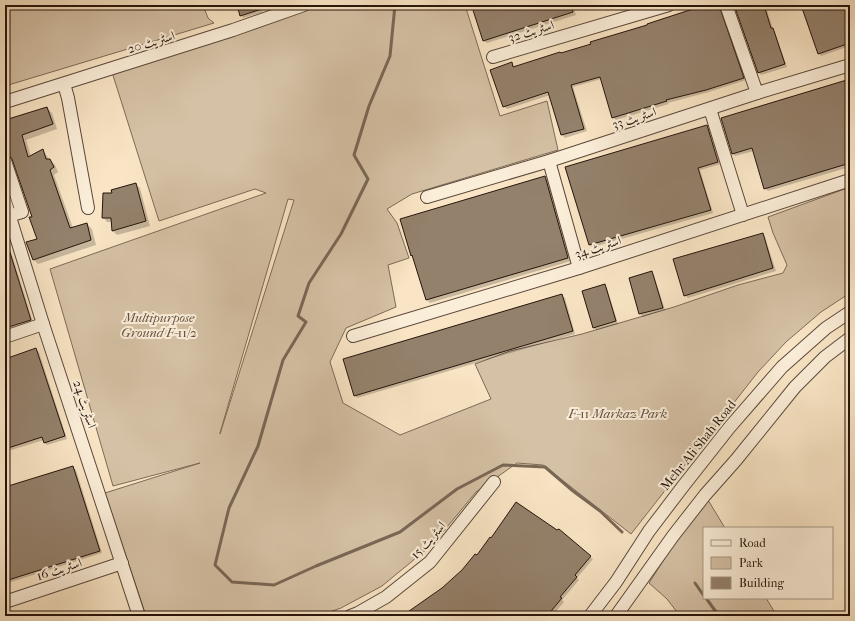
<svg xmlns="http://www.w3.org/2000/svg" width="855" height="621" font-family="'IM FELL French Canon',Amiri,serif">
<rect width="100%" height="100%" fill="#f9e5c5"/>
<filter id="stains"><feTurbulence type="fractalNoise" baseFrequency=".005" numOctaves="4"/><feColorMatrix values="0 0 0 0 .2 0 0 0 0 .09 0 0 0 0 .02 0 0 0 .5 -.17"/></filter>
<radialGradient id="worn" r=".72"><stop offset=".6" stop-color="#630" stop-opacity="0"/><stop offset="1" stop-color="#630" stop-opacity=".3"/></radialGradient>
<g fill="#d5c1a5" stroke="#7e6a58" fill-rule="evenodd">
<path d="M 5,5 L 203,5 L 208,18 L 214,23 L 5,86 Z"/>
<path d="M 306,5 L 465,5 L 500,116 L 547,101 L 558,150 L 412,194 L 387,209 L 397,223 L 409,258 L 388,265 L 396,307 L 346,328 L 330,362 L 343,403 L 400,435 L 491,399 L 475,364 L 510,351 L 582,334 L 674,307 L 738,285 L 783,273 L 787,265 L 773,233 L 768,217 L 850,187 L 850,293 L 821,312 L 786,342 L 758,372 L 631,534 L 543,465 L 517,463 L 476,492 L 433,544 L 382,586 L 341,608 L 318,616 L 146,616 L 105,493 L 200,463 L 113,486 L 50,269 L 266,193 L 255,189 L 159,221 L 111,69 ZM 288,199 L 294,200 L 220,434 L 220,433 Z"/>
<path d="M 705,495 L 725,528 L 704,528 L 704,598 L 766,598 L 777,616 L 680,616 L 667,599 L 649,583 Z"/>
</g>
<g fill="#0003">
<path d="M 238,5 L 260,5 L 263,12 L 243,18 L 241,15 Z"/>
<path d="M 473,5 L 586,5 L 574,9 L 576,15 L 487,43 L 484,41 Z"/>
<path d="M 708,5 L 722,5 L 721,11 L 746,80 L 709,92 L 668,103 L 669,104 L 616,120 L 613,117 L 601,79 L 573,87 L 587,131 L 565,138 L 562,135 L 550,95 L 507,109 L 504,106 L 511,63 L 515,67 L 592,44 Z"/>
<path d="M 735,5 L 765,5 L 773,29 L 775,32 L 787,67 L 761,75 L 759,72 Z"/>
<path d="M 802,5 L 850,5 L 850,46 L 821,56 L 819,53 Z"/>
<path d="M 850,81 L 850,167 L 768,191 L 765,188 L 754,151 L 735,156 L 733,154 Z"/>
<path d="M 47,108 L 52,113 L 57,129 L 26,140 L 31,157 L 43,151 L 47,156 L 49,160 L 50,160 L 55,165 L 58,172 L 54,175 L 73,228 L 87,224 L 92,229 L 96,245 L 38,264 L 33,259 L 38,239 L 33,218 L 13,158 L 7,145 L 5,145 L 5,121 Z"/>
<path d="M 707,126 L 710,129 L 721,164 L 700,170 L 713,213 L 593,247 L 590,245 L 566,168 Z"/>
<path d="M 545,177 L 548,180 L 571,261 L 430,303 L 427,300 L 414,258 L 412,255 Z"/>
<path d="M 135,184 L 140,188 L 150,226 L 117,235 L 113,231 L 112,222 L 107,222 L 103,217 L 113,194 Z"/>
<path d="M 762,234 L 765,237 L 776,271 L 688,298 L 685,295 Z"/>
<path d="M 5,239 L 8,242 L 33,323 L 5,332 Z"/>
<path d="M 651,272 L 654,275 L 665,310 L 643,317 L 640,314 L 630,278 Z"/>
<path d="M 604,285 L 607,288 L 618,324 L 596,330 L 593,327 Z"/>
<path d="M 562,296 L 565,298 L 575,334 L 357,398 L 355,395 Z"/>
<path d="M 36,349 L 39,352 L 67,439 L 47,445 L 44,442 L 44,440 L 5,452 L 5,359 Z"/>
<path d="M 73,467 L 76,470 L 102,553 L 5,584 L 5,489 Z"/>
<path d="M 590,557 L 593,559 L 577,578 L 579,580 L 562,600 L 564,602 L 552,616 L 403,616 Z"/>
</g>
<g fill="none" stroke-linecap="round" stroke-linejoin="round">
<g stroke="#796755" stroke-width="3">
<path d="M 395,5 L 390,56 L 369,106 L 354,155 L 368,179 L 341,234 L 309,283 L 298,316 L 306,322 L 283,360 L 258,446 L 229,508 L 215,565 L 232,582 L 274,585 L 316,566 L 400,532 L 457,489 L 503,465 L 545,467 L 573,491 L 600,511 L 622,532"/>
<path d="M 695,583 L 704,596"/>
<path d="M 706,598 L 719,616"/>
</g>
</g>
<g fill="#94816c" stroke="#26140b">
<path d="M 237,5 L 268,5 L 268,7 L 240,16 Z"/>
<path d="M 480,5 L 571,5 L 573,12 L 483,41 L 472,7 Z"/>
<path d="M 705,5 L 719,5 L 744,78 L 706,90 L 666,100 L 667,101 L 612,118 L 600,77 L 571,85 L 584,129 L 561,135 L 548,92 L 503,107 L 490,70 L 512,62 L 513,67 L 560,52 L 561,53 L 591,44 L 590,42 L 647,25 L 647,24 Z"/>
<path d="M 734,5 L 764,5 L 771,28 L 773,28 L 785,64 L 758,73 Z"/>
<path d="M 801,5 L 850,5 L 850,43 L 818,54 Z"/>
<path d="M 850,79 L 850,163 L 764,189 L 752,148 L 732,154 L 721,118 Z"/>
<path d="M 47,107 L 53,124 L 22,135 L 28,157 L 43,149 L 46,159 L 50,159 L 54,167 L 50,170 L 70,228 L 87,223 L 91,240 L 33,260 L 26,242 L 37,239 L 29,217 L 32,217 L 12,159 L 9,155 L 5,142 L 5,120 Z"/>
<path d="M 707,125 L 718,162 L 698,168 L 711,210 L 589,245 L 565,167 Z"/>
<path d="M 545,176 L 568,258 L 426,300 L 412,255 L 411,256 L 400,219 Z"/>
<path d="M 136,183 L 146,221 L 112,231 L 111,218 L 102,218 L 103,193 L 112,193 L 111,190 Z"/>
<path d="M 763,233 L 773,268 L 684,296 L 673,259 Z"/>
<path d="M 5,243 L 7,243 L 31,320 L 5,328 Z"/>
<path d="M 652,271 L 663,308 L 639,314 L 629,278 Z"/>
<path d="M 605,284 L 616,321 L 593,328 L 582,291 Z"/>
<path d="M 562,294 L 573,331 L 354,396 L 343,359 Z"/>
<path d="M 36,348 L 65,436 L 44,443 L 42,437 L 5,449 L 5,359 Z"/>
<path d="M 73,466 L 100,551 L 5,581 L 5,487 Z"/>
<path d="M 516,502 L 557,530 L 559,529 L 591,556 L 575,575 L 577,577 L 560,597 L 562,598 L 547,616 L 402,616 L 442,588 L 462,570 L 475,554 L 477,555 L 490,537 L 491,538 Z"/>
</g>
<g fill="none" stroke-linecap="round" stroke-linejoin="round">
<defs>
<g id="minor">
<path d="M 726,5 L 757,93"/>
<path d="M 493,57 L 669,5"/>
<path d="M 64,84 L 68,98 L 88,208"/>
<path d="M 5,102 L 233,30 L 304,5"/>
<path d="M 710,109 L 743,215"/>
<path d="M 5,161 L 22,212 L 5,217"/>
<path d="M 549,161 L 579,268"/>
<path d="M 427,197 L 549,161 L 757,93 L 850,65"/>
<path d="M 5,201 L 43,324 L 139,616"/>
<path d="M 353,336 L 579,268 L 850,180"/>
<path d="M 5,337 L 43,324"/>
<path d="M 5,602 L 122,563"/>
<path d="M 350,616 L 358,613 L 386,597 L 430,562 L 494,482"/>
<path d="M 590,616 L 616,582 L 649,531 L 684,485 L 729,428 L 782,367 L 826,328 L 850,312"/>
<path d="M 616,616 L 673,536 L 705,495 L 736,460 L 795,387 L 825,357 L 850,338"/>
</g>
</defs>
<use href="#minor" stroke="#5b483a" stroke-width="14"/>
<use href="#minor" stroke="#fbeed9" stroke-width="12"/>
</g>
<g text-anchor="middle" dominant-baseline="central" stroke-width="4" stroke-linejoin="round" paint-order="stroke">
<g font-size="13" fill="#26140b" stroke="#fbeed9">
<text transform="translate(531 31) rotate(-17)">اسٹریٹ 32</text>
<text transform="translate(151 42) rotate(-17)">اسٹریٹ 20</text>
<text transform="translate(634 118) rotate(-18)">اسٹریٹ 33</text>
<text transform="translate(598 247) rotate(-18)">اسٹریٹ 34</text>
<text transform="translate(85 404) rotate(72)">اسٹریٹ 24</text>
<text transform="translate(698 445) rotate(-51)">Mehr Ali Shah Road</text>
<text transform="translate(428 540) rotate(-48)">اسٹریٹ 15</text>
<text transform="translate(59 569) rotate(-18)">اسٹریٹ 16</text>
</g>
<g font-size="13" font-style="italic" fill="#635141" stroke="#fbeed9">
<text x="159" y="317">Multipurpose<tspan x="159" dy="15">Ground F-11/2</tspan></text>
<text x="618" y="413">F-11 Markaz Park</text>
</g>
</g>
<rect width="855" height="621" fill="none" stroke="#f9e5c5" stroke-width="20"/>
<rect x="6" y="6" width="843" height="609" fill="none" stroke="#26140b" stroke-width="2"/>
<rect x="10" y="10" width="835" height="601" fill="none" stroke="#26140b"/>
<rect x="703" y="527" width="130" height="72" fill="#fbeed9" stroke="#a69787"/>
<rect x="711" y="540" width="20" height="6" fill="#fbeed9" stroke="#a69787"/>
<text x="739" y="547" font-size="12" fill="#26140b">Road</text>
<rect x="711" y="557" width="20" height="12" fill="#d5c1a5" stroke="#a69787"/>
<text x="739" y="567" font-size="12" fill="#26140b">Park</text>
<rect x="711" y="577" width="20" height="12" fill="#94816c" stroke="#a69787"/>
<text x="739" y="587" font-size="12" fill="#26140b">Building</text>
<rect width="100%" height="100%" filter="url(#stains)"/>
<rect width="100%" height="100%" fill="url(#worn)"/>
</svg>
